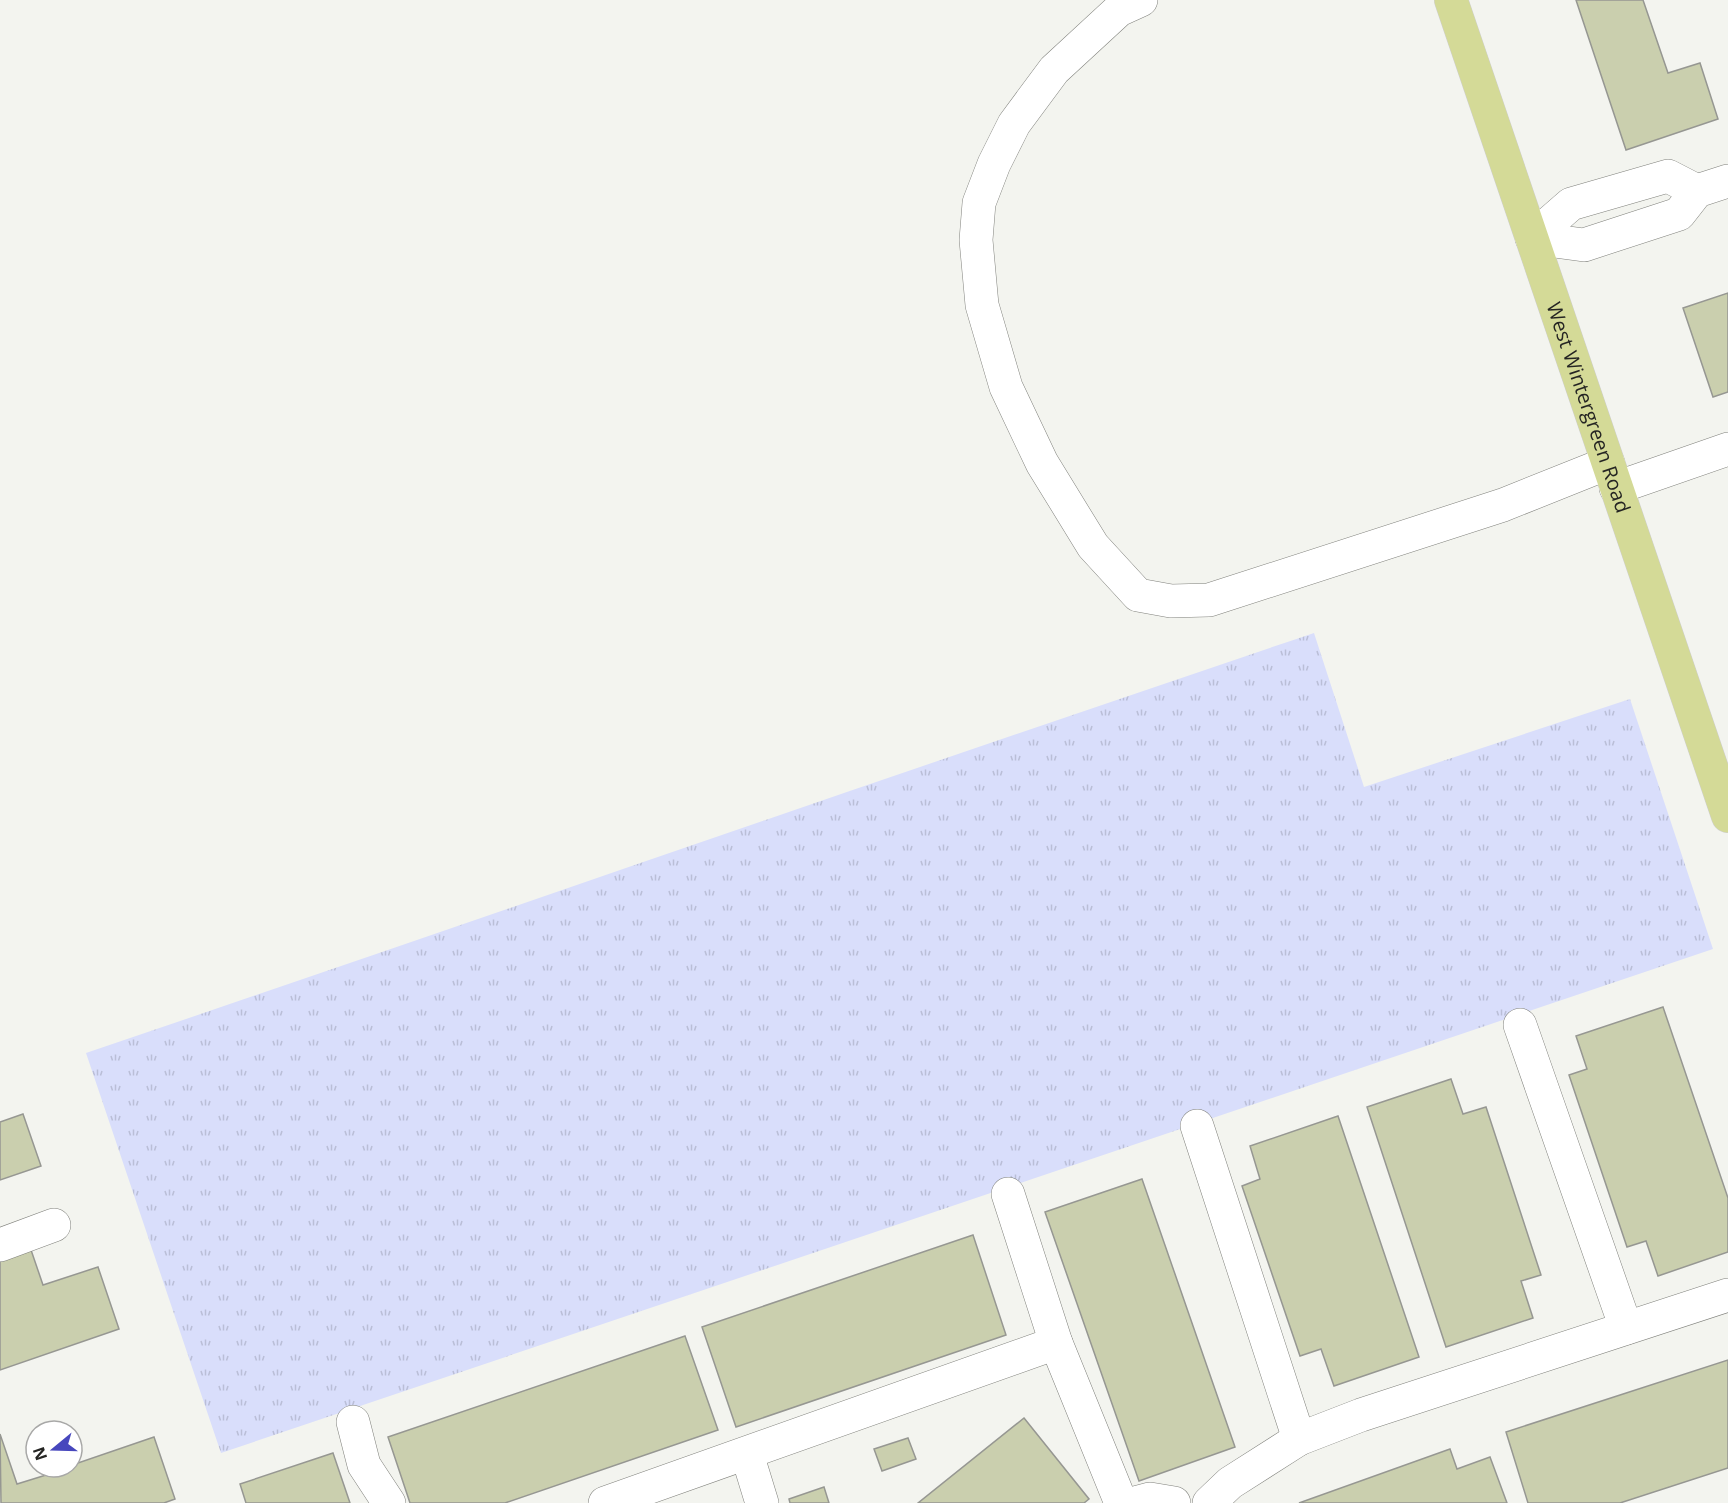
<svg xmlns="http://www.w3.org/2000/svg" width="1728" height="1503" font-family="'Open Sans',sans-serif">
<defs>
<pattern id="grass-tufts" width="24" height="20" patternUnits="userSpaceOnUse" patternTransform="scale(1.5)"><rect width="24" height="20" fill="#d9defb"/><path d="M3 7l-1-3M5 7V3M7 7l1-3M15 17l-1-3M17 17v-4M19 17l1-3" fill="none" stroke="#babed7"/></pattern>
</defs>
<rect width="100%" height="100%" fill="#f3f4ef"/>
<path fill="url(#grass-tufts)" d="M 1314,633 L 1364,787 L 1630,699 L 1713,949 L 221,1453 L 86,1053 C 496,914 904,771 1314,633 Z"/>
<g fill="#cacfae" stroke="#969792" stroke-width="1.5">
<path d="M 1576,0 L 1643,0 L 1668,73 L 1700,63 L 1718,119 L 1626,150 Z"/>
<path d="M 1728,293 L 1728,392 L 1713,397 L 1683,308 Z"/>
<path d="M 1663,1007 L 1728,1198 L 1728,1252 L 1658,1276 L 1646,1241 L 1627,1247 L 1569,1075 L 1587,1069 L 1576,1036 Z"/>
<path d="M 1451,1079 L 1463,1114 L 1486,1107 L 1541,1275 L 1521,1281 L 1533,1318 L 1446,1347 L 1367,1107 Z"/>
<path d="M 23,1114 L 41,1166 L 0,1180 L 0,1122 Z"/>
<path d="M 1338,1116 L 1419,1357 L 1334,1386 L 1321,1349 L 1300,1356 L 1242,1186 L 1260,1179 L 1250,1146 Z"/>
<path d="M 1142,1179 L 1235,1447 L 1139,1481 L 1045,1212 Z"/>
<path d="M 973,1235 L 1006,1335 L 736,1427 L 702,1327 Z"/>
<path d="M 30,1247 L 43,1285 L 98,1267 L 119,1329 L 0,1370 L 0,1258 Z"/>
<path d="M 685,1336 L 718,1430 L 505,1503 L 410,1503 L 388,1437 Z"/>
<path d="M 1728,1360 L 1728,1468 L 1620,1503 L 1528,1503 L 1506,1432 Z"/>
<path d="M 1024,1418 L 1089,1499 L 1084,1503 L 918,1503 Z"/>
<path d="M 0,1434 L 17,1484 L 72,1467 L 72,1465 L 154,1437 L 175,1499 L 164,1503 L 1,1503 Z"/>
<path d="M 908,1438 L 916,1459 L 882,1471 L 874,1449 Z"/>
<path d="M 1450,1449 L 1457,1469 L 1490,1457 L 1507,1503 L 1299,1503 Z"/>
<path d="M 333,1453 L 350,1503 L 246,1503 L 240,1484 Z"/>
<path d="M 824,1487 L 829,1503 L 790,1503 L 789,1499 Z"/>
</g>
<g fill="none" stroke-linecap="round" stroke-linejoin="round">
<defs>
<g id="minor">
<path d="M 1141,0 L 1119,10 L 1054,70 L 1014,124 L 994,164 L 979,203 L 976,240 L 982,305 L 1006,387 L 1042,463 L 1093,546 L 1138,595 L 1171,601 L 1209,600 L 1503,505 L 1608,463"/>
<path d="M 1532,238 L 1584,245 L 1679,214 L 1697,191 L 1728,181"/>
<path d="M 1532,238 L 1571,204 L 1668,176 L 1697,191"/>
<path d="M 1616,488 L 1728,449"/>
<path d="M 1520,1025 L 1626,1328"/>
<path d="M 1197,1126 L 1299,1439"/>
<path d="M 1008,1194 L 1056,1343 L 1121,1503"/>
<path d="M 0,1245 L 54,1225"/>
<path d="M 353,1422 L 364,1465 L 389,1503"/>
<path d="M 747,1454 L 762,1503"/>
<path d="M 605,1503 L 1056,1343"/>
<path d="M 1135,1503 L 1150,1499 L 1174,1503"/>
<path d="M 1209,1503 L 1230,1483 L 1299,1439 L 1361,1415 L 1728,1295"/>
</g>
<g id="major">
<path id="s1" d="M 1451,0 L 1728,816"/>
</g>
</defs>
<use href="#minor" stroke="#81827d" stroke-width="34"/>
<use href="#major" stroke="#cfcfcf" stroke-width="34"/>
<use href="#minor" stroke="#fff" stroke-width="33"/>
<use href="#major" stroke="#d4da97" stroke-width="33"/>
</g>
<g text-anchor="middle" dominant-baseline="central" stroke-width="4.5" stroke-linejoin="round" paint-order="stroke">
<g font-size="20" fill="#252523" stroke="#fff">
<text stroke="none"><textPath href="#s1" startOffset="430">West Wintergreen Road</textPath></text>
</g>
</g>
<g transform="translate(54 1449) rotate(251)"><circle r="28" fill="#ffffff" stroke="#a8a8a7" stroke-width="1.5"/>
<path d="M0-4.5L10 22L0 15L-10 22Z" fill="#4747bd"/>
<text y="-9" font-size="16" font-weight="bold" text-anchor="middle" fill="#252523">N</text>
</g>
</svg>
